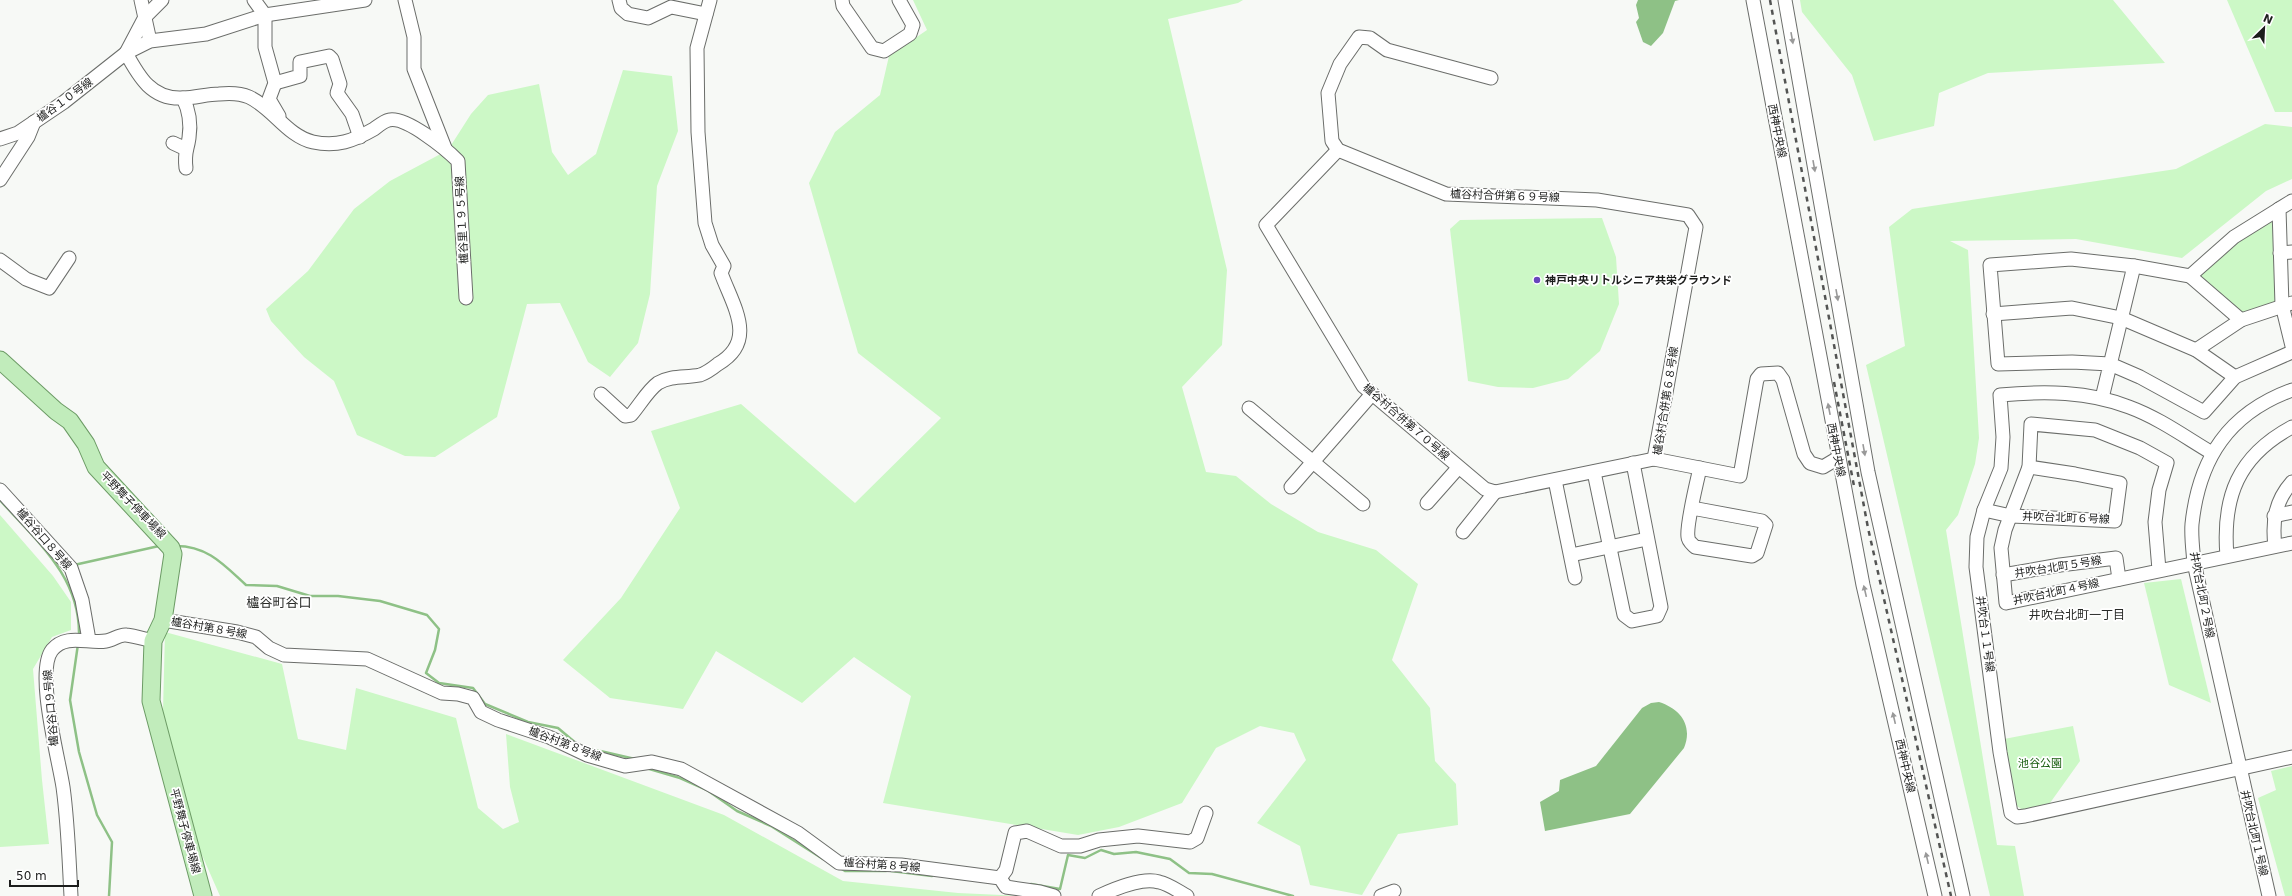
<svg xmlns="http://www.w3.org/2000/svg" width="2292" height="896" font-family="'DejaVu Sans','Noto Sans JP',sans-serif">
<rect width="100%" height="100%" fill="#f7f9f6"/>
<g fill="#ccf8c6">
<path d="M 913,0 L 1243,0 L 1238,3 L 1168,19 L 1227,270 L 1222,345 L 1182,387 L 1206,472 L 1236,476 L 1271,504 L 1318,532 L 1376,550 L 1418,584 L 1392,660 L 1430,708 L 1435,761 L 1456,784 L 1458,825 L 1398,834 L 1362,895 L 1310,885 L 1300,846 L 1257,823 L 1306,760 L 1294,733 L 1260,726 L 1216,748 L 1182,803 L 1119,827 L 1078,835 L 883,803 L 911,696 L 854,657 L 802,703 L 716,651 L 683,709 L 610,698 L 563,660 L 621,598 L 680,508 L 651,431 L 741,404 L 855,503 L 941,418 L 858,353 L 809,183 L 835,132 L 880,95 L 889,56 L 927,30 Z"/>
<path d="M 1800,0 L 2113,0 L 2165,63 L 1988,73 L 1939,93 L 1934,126 L 1874,141 L 1852,75 L 1802,12 Z"/>
<path d="M 2227,0 L 2292,0 L 2292,112 L 2275,112 Z"/>
<path d="M 623,70 L 672,76 L 678,131 L 657,186 L 650,294 L 638,343 L 610,377 L 588,362 L 560,303 L 527,304 L 497,417 L 435,457 L 405,456 L 357,435 L 334,381 L 304,357 L 271,321 L 266,309 L 308,271 L 354,209 L 390,181 L 448,150 L 471,114 L 488,95 L 539,84 L 552,152 L 568,175 L 596,154 Z"/>
<path d="M 2265,124 L 2292,127 L 2292,179 L 2266,191 L 2182,258 L 2076,239 L 1950,241 L 1968,250 L 1979,438 L 1975,464 L 1958,515 L 1946,530 L 1997,845 L 2015,846 L 2024,896 L 1990,896 L 1866,365 L 1905,346 L 1889,227 L 1912,209 L 2176,169 Z"/>
<path d="M 1602,218 L 1616,257 L 1619,304 L 1600,351 L 1568,379 L 1533,388 L 1498,387 L 1468,381 L 1450,229 L 1460,220 Z"/>
<path d="M 2272,218 L 2278,299 L 2273,304 L 2242,314 L 2197,276 L 2235,242 Z"/>
<path d="M 0,515 L 53,576 L 71,602 L 71,630 L 52,637 L 33,669 L 42,780 L 49,844 L 0,847 Z"/>
<path d="M 2181,579 L 2211,703 L 2169,685 L 2144,583 Z"/>
<path d="M 165,632 L 282,664 L 298,739 L 346,750 L 356,688 L 456,718 L 478,808 L 503,829 L 519,822 L 510,787 L 506,734 L 724,815 L 843,881 L 958,893 L 1021,896 L 220,896 L 198,846 L 163,711 Z"/>
<path d="M 2073,726 L 2080,761 L 2050,803 L 2023,810 L 2015,805 L 2004,739 Z"/>
<path d="M 2292,766 L 2292,896 L 2285,896 L 2258,798 L 2276,790 L 2271,771 Z"/>
</g>
<g fill="#8ec186">
<path d="M 1638,0 L 1679,0 L 1675,1 L 1663,33 L 1651,46 L 1643,42 L 1636,22 L 1639,18 L 1636,5 Z"/>
<path d="M 1659,702 C 1681,709 1693,726 1684,748 L 1630,814 L 1545,831 L 1540,802 L 1559,791 L 1560,780 L 1596,766 L 1642,708 L 1651,703 Z"/>
</g>
<g fill="none" stroke-linecap="round" stroke-linejoin="round">
<g stroke="#8ec186" stroke-width="2.5">
<path d="M 0,500 C 37,542 80,576 79,635"/>
<path d="M 176,546 C 208,546 224,565 246,585 L 277,586 L 310,596 L 338,596 L 380,601 L 427,615 L 439,629 L 435,650 L 426,673 L 439,683 L 473,688 L 485,704 L 528,722 L 558,728 L 577,744"/>
<path d="M 74,565 L 159,546"/>
<path d="M 78,644 L 70,700 L 79,752 L 97,815 L 112,842 L 109,896"/>
<path d="M 583,747 L 635,759"/>
<path d="M 646,768 L 680,778 L 707,790 L 737,811 L 771,826 L 823,859"/>
<path d="M 840,868 L 845,871 L 886,871"/>
<path d="M 891,871 L 932,876"/>
<path d="M 1031,884 L 1060,889 L 1068,855 L 1085,858 L 1101,850 L 1114,854 L 1136,852 L 1170,859 L 1189,873 L 1212,874 L 1293,896"/>
</g>
<defs>
<g id="minor">
<path d="M 141,0 L 150,41"/>
<path d="M 162,0 L 145,17 L 126,53 C 139,77 152,100 183,98 C 195,98 207,94 219,94 C 229,93 240,93 249,97 C 273,108 287,136 313,142 C 337,147 353,141 374,129 C 378,126 384,121 389,120 C 406,116 446,149 458,161 L 466,298"/>
<path d="M 254,0 L 265,15 L 265,47 L 275,83 L 269,99 L 279,116"/>
<path d="M 405,0 L 414,37 L 414,69 L 445,148"/>
<path d="M 619,0 L 621,8 L 628,14 L 648,18 L 671,7 L 706,14"/>
<path d="M 842,0 L 843,6 L 872,48 L 884,51 L 910,34 L 913,25 L 899,0"/>
<path d="M 1753,0 L 1863,585 L 1935,896"/>
<path d="M 1785,0 L 1868,472 L 1963,896"/>
<path d="M 1491,78 L 1387,50 L 1370,38 L 1359,37 L 1340,64 L 1328,93 L 1332,141 L 1338,150 L 1446,194 L 1597,200 L 1688,215 L 1696,227 L 1654,459"/>
<path d="M 275,83 L 300,76 L 300,62 L 329,56 L 332,59 L 340,84 L 337,93 L 352,114 L 360,137"/>
<path d="M 183,98 C 189,110 191,125 189,138 C 187,152 184,152 186,168"/>
<path d="M 0,139 L 18,133 L 64,102 L 126,53 L 150,41 L 206,34 L 265,15 L 365,0"/>
<path d="M 173,143 L 186,149"/>
<path d="M 1338,150 L 1266,225 L 1363,386 L 1485,489 L 1495,492 L 1654,459 L 1740,476 L 1757,379 L 1761,374 L 1778,373 L 1783,380 L 1804,454 L 1810,463 L 1823,467 L 1838,458"/>
<path d="M 0,180 L 28,137 L 34,122"/>
<path d="M 2292,201 L 2279,209 L 2282,305 L 2292,346"/>
<path d="M 2280,253 L 2292,252"/>
<path d="M 0,260 L 26,279 L 49,288 L 69,258"/>
<path d="M 2134,266 L 2190,276 L 2234,237 L 2279,209"/>
<path d="M 2190,276 L 2241,320"/>
<path d="M 1993,314 L 2072,308 L 2121,318 L 2196,350 L 2235,377"/>
<path d="M 2196,350 L 2241,320 L 2292,303"/>
<path d="M 601,394 L 625,416 L 631,415 C 639,406 648,390 658,383 C 672,375 685,378 700,375 C 706,373 713,368 718,364 C 758,341 733,306 721,273 L 724,266 L 712,245 L 705,223 L 698,132 L 697,48 L 710,0"/>
<path d="M 2102,398 C 2113,354 2123,310 2134,266 L 2071,259 L 1990,265 L 1998,364 L 2072,362 L 2110,364 L 2140,377 L 2204,412 L 2235,377 L 2292,352"/>
<path d="M 1249,408 L 1363,504"/>
<path d="M 2212,453 C 2185,437 2159,418 2129,407 C 2088,391 2044,391 2000,395 L 2003,437 L 2001,468 L 1984,510 L 1977,537 L 1976,567 L 2000,752 L 2011,813 L 2017,817 L 2025,816 L 2292,757"/>
<path d="M 1594,472 L 1624,615 L 1632,621 L 1657,616 L 1661,607 L 1633,463"/>
<path d="M 1555,480 L 1575,578"/>
<path d="M 1291,487 L 1372,394"/>
<path d="M 0,490 L 71,568 L 82,600 L 89,640"/>
<path d="M 1427,503 L 1458,468"/>
<path d="M 1692,508 L 1762,521 L 1766,525 L 1757,553 L 1752,556 L 1695,547 C 1692,544 1688,541 1688,537 C 1686,526 1697,481 1700,468"/>
<path d="M 1984,510 L 2011,516 L 2115,521 L 2120,483 L 2075,474 L 2029,467"/>
<path d="M 2274,516 L 2292,512"/>
<path d="M 1463,532 L 1495,492"/>
<path d="M 2275,546 C 2272,522 2275,501 2292,482"/>
<path d="M 1571,555 L 1647,539"/>
<path d="M 2227,556 C 2222,497 2238,456 2292,427"/>
<path d="M 2159,570 L 2155,522 L 2159,490 L 2167,463 L 2140,448 L 2095,430 L 2031,424 L 2029,467 L 2005,530 L 2001,548 L 2006,603 L 2292,543"/>
<path d="M 2003,575 L 2060,565 L 2116,558 L 2119,579"/>
<path d="M 163,620 L 237,632 L 256,637 L 269,648 L 284,655 L 367,659 L 442,693 L 458,694 L 473,698 L 481,712 L 498,720 L 549,737 L 587,755 L 625,766 L 652,762 L 681,769 L 798,833 L 839,863 L 901,865 L 1000,878 L 1006,887 L 1040,892 L 1054,896"/>
<path d="M 1000,878 L 1006,870 L 1015,833 L 1027,831 L 1061,846 L 1080,846 L 1099,840 L 1138,836 L 1190,842 L 1197,838 L 1206,813"/>
<path d="M 71,896 C 69,860 68,823 63,787 C 59,760 35,672 52,650 C 66,633 88,644 106,641 C 113,640 120,634 126,635 C 135,636 144,639 153,641"/>
<path d="M 1099,896 C 1114,889 1143,877 1159,882 C 1169,884 1178,891 1187,896"/>
<path d="M 1381,896 L 1394,891"/>
<path d="M 2269,896 L 2194,563 C 2193,551 2191,536 2192,524 C 2199,458 2229,413 2292,390"/>
</g>
<path id="major" d="M 0,360 L 56,411 L 70,421 L 86,444 L 96,467 L 171,548 L 173,554 L 163,620 L 153,641 L 151,701 L 203,896"/>
</defs>
<use href="#minor" stroke="#6b6d6a" stroke-width="15"/>
<use href="#major" stroke="#6c9b65" stroke-width="19"/>
<use href="#minor" stroke="#fff" stroke-width="13"/>
<use href="#major" stroke="#c1ecbb" stroke-width="17"/>
<g stroke="#535453" stroke-width="2.5" stroke-dasharray="5 5" stroke-linecap="butt">
<path d="M 1770,0 L 1868,528 L 1951,896"/>
<path d="M 1834,382 L 1854,486"/>
</g>
</g>
<defs><path id="oneway-solid" d="M-6-.8H1V-3.2L6.5 0L1 3.2V.8H-6Z"/></defs>
<g fill="#999">
<use href="#oneway-solid" transform="translate(1792 38) rotate(80)"/>
<use href="#oneway-solid" transform="translate(1814 166) rotate(80)"/>
<use href="#oneway-solid" transform="translate(1837 295) rotate(80)"/>
<use href="#oneway-solid" transform="translate(1829 409) rotate(-101)"/>
<use href="#oneway-solid" transform="translate(1864 450) rotate(80)"/>
<use href="#oneway-solid" transform="translate(1865 591) rotate(-103)"/>
<use href="#oneway-solid" transform="translate(1894 718) rotate(-103)"/>
<use href="#oneway-solid" transform="translate(1927 858) rotate(-103)"/>
</g>
<circle fill="#6745bd" stroke="#fff" stroke-width="1.5" cx="1537" cy="280" r="4"/>
<g text-anchor="middle" dominant-baseline="central" stroke-width="3.5" stroke-linejoin="round" paint-order="stroke">
<g font-size="11" fill="#1c1d1c" stroke="#fff">
<text transform="translate(65 100) rotate(-36)">櫨谷１０号線</text>
<text transform="translate(1777 131) rotate(79)">西神中央線</text>
<text transform="translate(1505 196) rotate(2)">櫨谷村合併第６９号線</text>
<text transform="translate(462 220) rotate(-93)">櫨谷里１９５号線</text>
<text transform="translate(1666 401) rotate(-81)">櫨谷村合併第６８号線</text>
<text transform="translate(1406 422) rotate(41)">櫨谷村合併第７０号線</text>
<text transform="translate(1836 450) rotate(79)">西神中央線</text>
<text transform="translate(133 505) rotate(46)">平野舞子停車場線</text>
<text transform="translate(2066 518) rotate(2)">井吹台北町６号線</text>
<text transform="translate(44 539) rotate(49)">櫨谷谷口８号線</text>
<text transform="translate(2058 567) rotate(-9)">井吹台北町５号線</text>
<text transform="translate(2056 592) rotate(-12)">井吹台北町４号線</text>
<text transform="translate(2202 595) rotate(79)">井吹台北町２号線</text>
<text transform="translate(209 628) rotate(10)">櫨谷村第８号線</text>
<text transform="translate(1985 634) rotate(82)">井吹台１１号線</text>
<text transform="translate(51 708) rotate(-95)">櫨谷谷口９号線</text>
<text transform="translate(565 744) rotate(21)">櫨谷村第８号線</text>
<text transform="translate(1905 766) rotate(77)">西神中央線</text>
<text transform="translate(185 831) rotate(75)">平野舞子停車場線</text>
<text transform="translate(2254 833) rotate(77)">井吹台北町１号線</text>
<text transform="translate(882 865) rotate(4)">櫨谷村第８号線</text>
</g>
<g font-size="11" font-weight="bold" fill="#1c1d1c" stroke="#fff" text-anchor="start">
<text x="1545" y="280">神戸中央リトルシニア共栄グラウンド</text>
</g>
<g font-size="11" fill="#155b0b" stroke="#fff">
<text x="2040" y="763">池谷公園</text>
</g>
<g font-size="12" fill="#282a27" stroke="#fff">
<text x="2077" y="615">井吹台北町一丁目</text>
</g>
<g font-size="13" fill="#282a27" stroke="#fff">
<text x="279" y="602">櫨谷町谷口</text>
</g>
</g>
<g transform="translate(2264 28) rotate(24)" stroke="#ffffff" stroke-width="3" paint-order="stroke">
<path d="M0-3L7 15L0 10L-7 15Z" fill="#1c1d1c"/>
<text y="-6" font-size="11" font-weight="bold" text-anchor="middle" fill="#1c1d1c">N</text>
</g>
<path d="M10 880v6h68v-6" fill="none" stroke="#1c1d1c" stroke-width="2"/>
<text x="16" y="880" font-size="12" fill="#1c1d1c" stroke="#ffffff" stroke-width="3" paint-order="stroke">50 m</text>
</svg>
